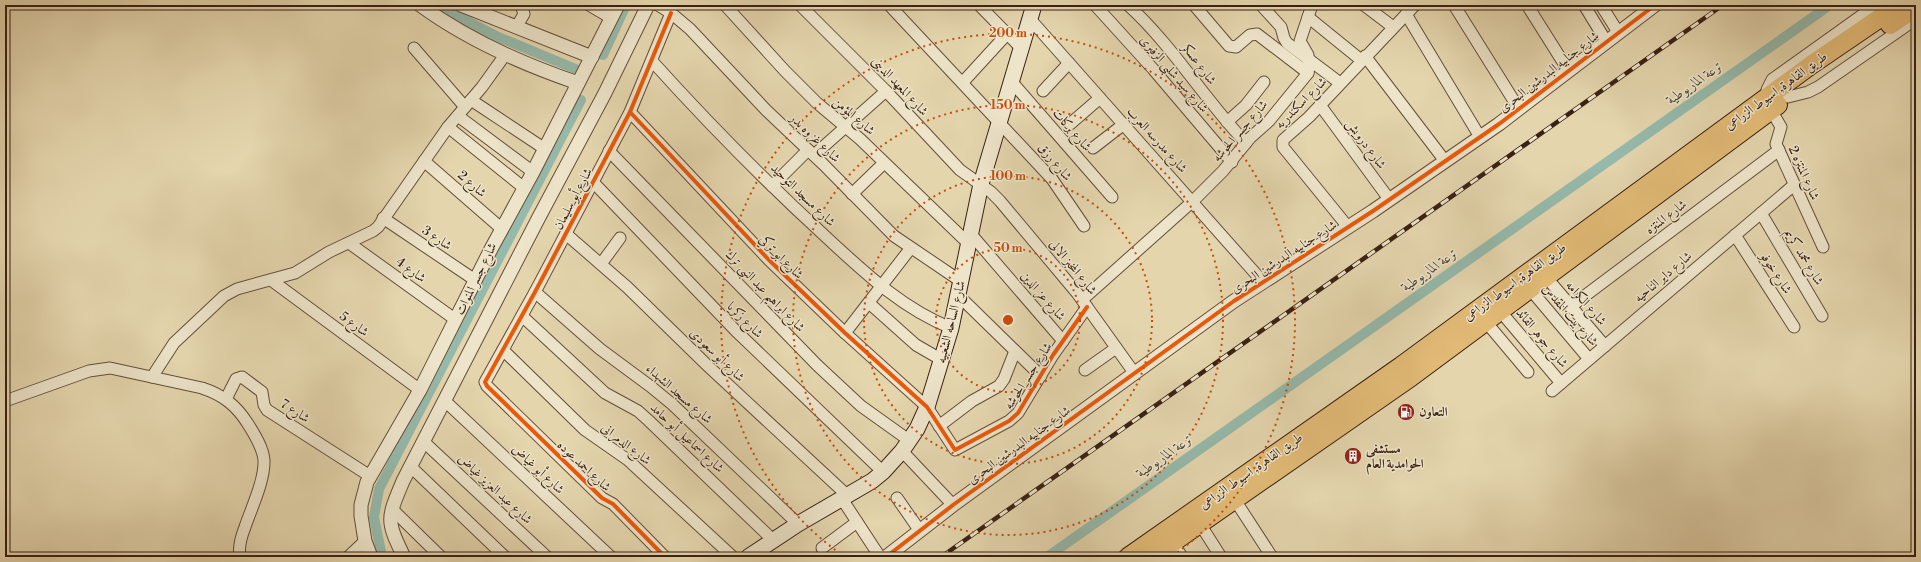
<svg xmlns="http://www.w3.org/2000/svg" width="1921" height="562" font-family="'Libre Bodoni',Amiri,serif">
<rect width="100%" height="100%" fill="#e4d5ad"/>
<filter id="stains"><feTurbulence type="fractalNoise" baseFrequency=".005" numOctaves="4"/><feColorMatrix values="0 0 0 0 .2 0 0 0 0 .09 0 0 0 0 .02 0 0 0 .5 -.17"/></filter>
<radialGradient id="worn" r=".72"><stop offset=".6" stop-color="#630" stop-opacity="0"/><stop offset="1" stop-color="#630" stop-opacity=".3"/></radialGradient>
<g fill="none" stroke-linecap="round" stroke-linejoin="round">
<g stroke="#95b9ab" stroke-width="10">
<path d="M 436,5 L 496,36 L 578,70"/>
<path d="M 603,55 L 626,5"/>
<path d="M 382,557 L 374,517 L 379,489 L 581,100"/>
<path d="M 1047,557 L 1830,5"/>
</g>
<defs>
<g id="minor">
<path d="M 589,5 L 611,18"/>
<path d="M 658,5 L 671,13 L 690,29 L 766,110 L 823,164 L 894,236 L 962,282"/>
<path d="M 725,5 L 785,71 L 817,103 L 860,139 L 969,244"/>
<path d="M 800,5 L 886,91 L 960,170 L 991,192 L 1000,201 L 1077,293 L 1135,374"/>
<path d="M 979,5 L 1021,48"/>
<path d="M 1095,5 L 1153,69 L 1232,162"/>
<path d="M 1128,5 C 1173,46 1204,99 1246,143"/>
<path d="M 1194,5 L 1229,46 L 1236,47 L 1250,35 L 1257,34 L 1308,73"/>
<path d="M 1261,5 L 1281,27 L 1284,38 L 1287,43 L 1340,83"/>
<path d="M 1364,5 L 1393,27"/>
<path d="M 1454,5 L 1519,109"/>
<path d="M 1527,5 L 1568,70"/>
<path d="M 1584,5 L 1606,41"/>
<path d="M 1601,5 L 1618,32"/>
<path d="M 891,7 L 1052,179 L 1084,226"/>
<path d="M 1406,14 L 1480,137"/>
<path d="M 1308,17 L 1361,60"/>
<path d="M 1030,19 L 1263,282"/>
<path d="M 517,26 L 524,14 L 521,5"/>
<path d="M 414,48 L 465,107"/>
<path d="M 1365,56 L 1445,161"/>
<path d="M 652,61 C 707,122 764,180 825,236 C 864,272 901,308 951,328"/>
<path d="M 1011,81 L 1112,197"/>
<path d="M 963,82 L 1007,34"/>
<path d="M 1043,91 L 1069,63"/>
<path d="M 1788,97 L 1808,92 L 1818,87 L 1916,19"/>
<path d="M 471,100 L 545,149"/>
<path d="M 1320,105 L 1389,199"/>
<path d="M 1771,110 L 1781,127 L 1776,144 L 1823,247"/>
<path d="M 630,112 L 769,260 L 845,333 L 927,407 L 955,450 L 1009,421 L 1018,413 L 1053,355 L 1087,307"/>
<path d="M 458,116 L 533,172"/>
<path d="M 1227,122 L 1246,105 L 1264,82"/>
<path d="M 1070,124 L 1100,98"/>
<path d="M 448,127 L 524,188"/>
<path d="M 1093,148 L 1124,124"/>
<path d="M 609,151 L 817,365 L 861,406 L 910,441"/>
<path d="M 814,155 L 886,91"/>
<path d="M 424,161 L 502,229"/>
<path d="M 593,182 L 736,331 L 883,472"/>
<path d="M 772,186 L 808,150"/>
<path d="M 852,194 L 884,163"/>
<path d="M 1761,213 L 1822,316"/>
<path d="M 383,218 L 475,280"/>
<path d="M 1348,227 L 1283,147 L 1283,140 L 1309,117 L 1415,5"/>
<path d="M 970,233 L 1063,341"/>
<path d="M 566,234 L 627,287 L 709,367 L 848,496"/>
<path d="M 1735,235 L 1794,327"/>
<path d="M 349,243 L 456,320"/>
<path d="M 601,264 L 620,238"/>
<path d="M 1546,277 L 1605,346"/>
<path d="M 271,280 L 420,390"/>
<path d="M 1530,289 L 1589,359"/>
<path d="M 535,292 L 600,349 L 650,386 L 672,404 L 798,524"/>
<path d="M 959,296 L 1041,376"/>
<path d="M 1082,300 L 1193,201 L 1223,171 L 1250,138 L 1269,121 L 1308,73 L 1309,65 L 1308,55 L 1300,41 L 1312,5"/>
<path d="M 869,303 L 916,345 L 942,360"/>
<path d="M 1570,307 L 1779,150"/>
<path d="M 1501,312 L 1561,383"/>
<path d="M 522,316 L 605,393 L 638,411 L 648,420 L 773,540"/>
<path d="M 1486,322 L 1528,372"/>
<path d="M 845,333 L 910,249"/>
<path d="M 503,350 L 585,430 L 628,460 L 733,557"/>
<path d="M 1085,370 L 1116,348"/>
<path d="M 152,377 L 174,343 L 224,296 L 237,289 L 295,273 L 329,252 L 373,231 L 378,227 L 448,127 L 482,87 L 505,55"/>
<path d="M 1552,391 L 1794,185"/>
<path d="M 226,399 L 236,379 L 242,377 L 262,392 L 264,405 L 267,410 L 370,476"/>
<path d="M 5,401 L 89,371 L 110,368 L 202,388 C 223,395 236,405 248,424 C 255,435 263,448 264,460 C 265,480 251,509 245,527 C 241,537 238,547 240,557"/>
<path d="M 445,401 L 611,557"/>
<path d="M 939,426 L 972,401 L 999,386 L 1004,379 L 1015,351"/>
<path d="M 424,442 L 547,557"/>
<path d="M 902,451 L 953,505"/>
<path d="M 410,466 L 505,557"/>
<path d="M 897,498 L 920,531"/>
<path d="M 842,499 L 880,557"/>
<path d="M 1235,500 L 1272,557"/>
<path d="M 392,509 L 441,557"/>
<path d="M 1200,524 L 1221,557"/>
<path d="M 1173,542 L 1182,557"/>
<path d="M 822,548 L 857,522"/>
<path d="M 348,557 L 365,541"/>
<path d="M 665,557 L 613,504 L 602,498 L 487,386 L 485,382 L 535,292 L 630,112 L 671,13"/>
</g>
<g id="tertiary">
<path d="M 420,5 C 468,40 522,64 578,83"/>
<path d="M 461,5 L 592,57"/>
<path d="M 1769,96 L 1768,90 L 1773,80 L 1878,5"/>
<path d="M 371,557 L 365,541 L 361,516 L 361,505 L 367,482 L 420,390 L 491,249 L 532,174 L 618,5"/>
<path d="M 404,557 C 386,520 387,519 403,481 L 538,219 L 605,93 L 648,5"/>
<path d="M 886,557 L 953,505 L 1234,301 L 1373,211 L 1499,124 L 1655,5"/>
</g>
<path id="secondary" d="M 748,557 L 798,524 L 872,481 L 883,472 L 902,451 L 917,429 L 927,407 L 951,328 L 981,184 L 1034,5"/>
<g id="trunk">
<path d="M 1890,25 L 1916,7"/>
<path d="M 1128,557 L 1401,366 L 1811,65 L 1899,5"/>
<path d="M 1152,557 L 1411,377 L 1778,105"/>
</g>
</defs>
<use href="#minor" stroke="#644e3a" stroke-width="13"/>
<use href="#tertiary" stroke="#644e3a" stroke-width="15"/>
<use href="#secondary" stroke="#392114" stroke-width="17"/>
<use href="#trunk" stroke="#392114" stroke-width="20"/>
<use href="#minor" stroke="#ede4ca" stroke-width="11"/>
<use href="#tertiary" stroke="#ede4ca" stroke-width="13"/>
<use href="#secondary" stroke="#ede4ca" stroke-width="15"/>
<use href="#trunk" stroke="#e2ba76" stroke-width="18"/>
<defs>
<path id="rail" d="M 941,557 L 1723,5"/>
</defs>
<use href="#rail" stroke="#392114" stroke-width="4.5"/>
<use href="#rail" stroke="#ede4ca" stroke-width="3" stroke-dasharray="9" stroke-linecap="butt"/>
<defs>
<g id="cycleway">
<path d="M 630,112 L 769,260 L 845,333 L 927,407 L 955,450 L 1009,421 L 1018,413 L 1053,355 L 1087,307"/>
<path d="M 665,557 L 613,504 L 602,498 L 487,386 L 485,382 L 535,292 L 630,112 L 671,13"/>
<path d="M 886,557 L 953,505 L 1234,301 L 1373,211 L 1499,124 L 1655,5"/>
</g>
</defs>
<use href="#cycleway" stroke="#ede4ca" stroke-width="6"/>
<use href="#cycleway" stroke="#e8590c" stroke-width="4"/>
</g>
<g fill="none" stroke="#c54e0e" stroke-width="2" stroke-dasharray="2 4">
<circle cx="1008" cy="320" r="72"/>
<circle cx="1008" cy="320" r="144"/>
<circle cx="1008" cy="320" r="215"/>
<path d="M845 557A287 287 0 1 1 1171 557"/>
</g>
<defs>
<symbol id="fuel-disc" viewBox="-11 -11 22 22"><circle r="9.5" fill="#8f2418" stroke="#ede4ca"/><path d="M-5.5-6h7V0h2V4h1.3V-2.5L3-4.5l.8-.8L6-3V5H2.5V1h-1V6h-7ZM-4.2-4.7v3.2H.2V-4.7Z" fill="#fff"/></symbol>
<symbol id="building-disc" viewBox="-11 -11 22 22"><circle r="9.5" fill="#8f2418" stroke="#ede4ca"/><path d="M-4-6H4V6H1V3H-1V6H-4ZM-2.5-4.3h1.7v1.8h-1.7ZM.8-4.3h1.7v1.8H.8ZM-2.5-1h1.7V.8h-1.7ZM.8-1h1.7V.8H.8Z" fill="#fff"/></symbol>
</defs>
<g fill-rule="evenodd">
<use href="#fuel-disc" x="1396" y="402" width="20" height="20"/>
<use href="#building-disc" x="1343" y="446" width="20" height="20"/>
</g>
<g text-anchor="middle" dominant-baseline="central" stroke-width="3" stroke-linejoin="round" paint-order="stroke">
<g font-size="13" fill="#392114" stroke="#ede4ca">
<text transform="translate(1199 64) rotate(53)">شارع عسكر</text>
<text transform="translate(1549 72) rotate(-38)">شارع جنابيه البدرشين البحرى</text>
<text transform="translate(1174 74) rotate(49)">شارع سيد شلبى الزفيرى</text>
<text transform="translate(900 86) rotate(47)">شارع المعهد الدينى</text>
<text transform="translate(1776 91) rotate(-36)">طريق القاهرة, اسيوط الزراعى</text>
<text transform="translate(1301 103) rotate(-45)">شارع اسكندريه</text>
<text transform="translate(854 116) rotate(41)">شارع المؤمن</text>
<text transform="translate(1072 130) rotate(49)">شارع بركات</text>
<text transform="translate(1240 131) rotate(-49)">شارع جسر الحوشه</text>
<text transform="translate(815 138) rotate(44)">شارع غزوه بدر</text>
<text transform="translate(1157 140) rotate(48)">شارع مدرسه العرب</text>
<text transform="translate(1366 144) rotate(54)">شارع درويش</text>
<text transform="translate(1055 162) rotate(50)">شارع رزق</text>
<text transform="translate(1804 173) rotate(66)">شارع المنتزه 2</text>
<text transform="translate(472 184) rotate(41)">شارع 2</text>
<text transform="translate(803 195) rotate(44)">شارع مسجد التوحيد</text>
<text transform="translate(573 199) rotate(-62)">شارع أبو سليمان</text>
<text transform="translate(1666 217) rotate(-37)">شارع المنتزه</text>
<text transform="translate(437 238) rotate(34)">شارع 3</text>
<text transform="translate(781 257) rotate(45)">شارع ابو تركي</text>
<text transform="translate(1284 257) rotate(-33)">شارع جنابيه البدرشين البحرى</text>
<text transform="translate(1804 257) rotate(59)">شارع محمد كريم</text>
<text transform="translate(1073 267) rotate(51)">شارع المخبز الالى</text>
<text transform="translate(411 270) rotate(36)">شارع 4</text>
<text transform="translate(1776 273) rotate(57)">شارع خوفو</text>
<text transform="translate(1663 277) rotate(-40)">شارع داير الناحيه</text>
<text transform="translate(476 279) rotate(-64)">شارع جسر المنوات</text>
<text transform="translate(1515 282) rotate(-36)">طريق القاهرة, اسيوط الزراعى</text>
<text transform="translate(765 291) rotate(46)">شارع ابراهيم عبد النبى ترك</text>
<text transform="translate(1043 296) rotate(49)">شارع عز الدين</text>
<text transform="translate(1586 303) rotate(49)">شارع الكرامه</text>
<text transform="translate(1570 315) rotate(49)">شارع بيت المقدس</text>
<text transform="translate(745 320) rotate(45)">شارع زكريا</text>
<text transform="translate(951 322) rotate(-76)">شارع الساحه الشعبيه</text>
<text transform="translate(354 324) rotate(36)">شارع 5</text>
<text transform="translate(1542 338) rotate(50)">شارع جوهر القائد</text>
<text transform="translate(717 355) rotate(44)">شارع أبو سعودى</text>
<text transform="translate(1028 376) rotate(-57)">شارع جسر الحوشه</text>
<text transform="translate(679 394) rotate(41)">شارع مسجد الشهداء</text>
<text transform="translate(295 411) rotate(33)">شارع 7</text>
<text transform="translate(687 438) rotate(43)">شارع اسماعيل أبو حامد</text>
<text transform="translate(626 444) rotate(38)">شارع الدمرانى</text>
<text transform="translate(1019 445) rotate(-36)">شارع جنابيه البدرشين البحرى</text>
<text transform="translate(584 466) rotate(43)">شارع احمد عوده</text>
<text transform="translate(538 469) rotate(43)">شارع أبو غياض</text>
<text transform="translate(1251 471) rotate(-35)">طريق القاهرة, اسيوط الزراعى</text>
<text transform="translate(495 489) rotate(43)">شارع عبد العزيز غياض</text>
</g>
<g font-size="13" font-weight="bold" fill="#392114" stroke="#ede4ca" text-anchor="start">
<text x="1419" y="412">التعاون</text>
<text x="1366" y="449">مستشفى<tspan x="1366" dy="15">الحوامدية العام</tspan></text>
</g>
<g font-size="14" font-style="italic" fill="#50473a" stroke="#ede4ca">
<text transform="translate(1695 83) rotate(-35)">ترعة الماريوطية</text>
<text transform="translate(1430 270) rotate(-35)">ترعة الماريوطية</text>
<text transform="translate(1165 456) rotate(-35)">ترعة الماريوطية</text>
</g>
</g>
<circle cx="1008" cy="320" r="6" fill="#c54e0e" stroke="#ede4ca" stroke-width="2"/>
<g font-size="12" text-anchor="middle" font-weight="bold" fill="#c54e0e" stroke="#ede4ca" stroke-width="3" stroke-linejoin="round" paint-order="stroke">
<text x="1008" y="37">200 m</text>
<text x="1008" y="109">150 m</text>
<text x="1008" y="180">100 m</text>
<text x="1008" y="252">50 m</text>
</g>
<rect width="1921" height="562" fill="none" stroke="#e4d5ad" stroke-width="20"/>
<rect x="6" y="6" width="1909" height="550" fill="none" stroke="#392114" stroke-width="2"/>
<rect x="10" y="10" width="1901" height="542" fill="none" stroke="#392114"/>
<rect width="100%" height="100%" filter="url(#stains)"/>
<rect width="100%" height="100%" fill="url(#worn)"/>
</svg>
